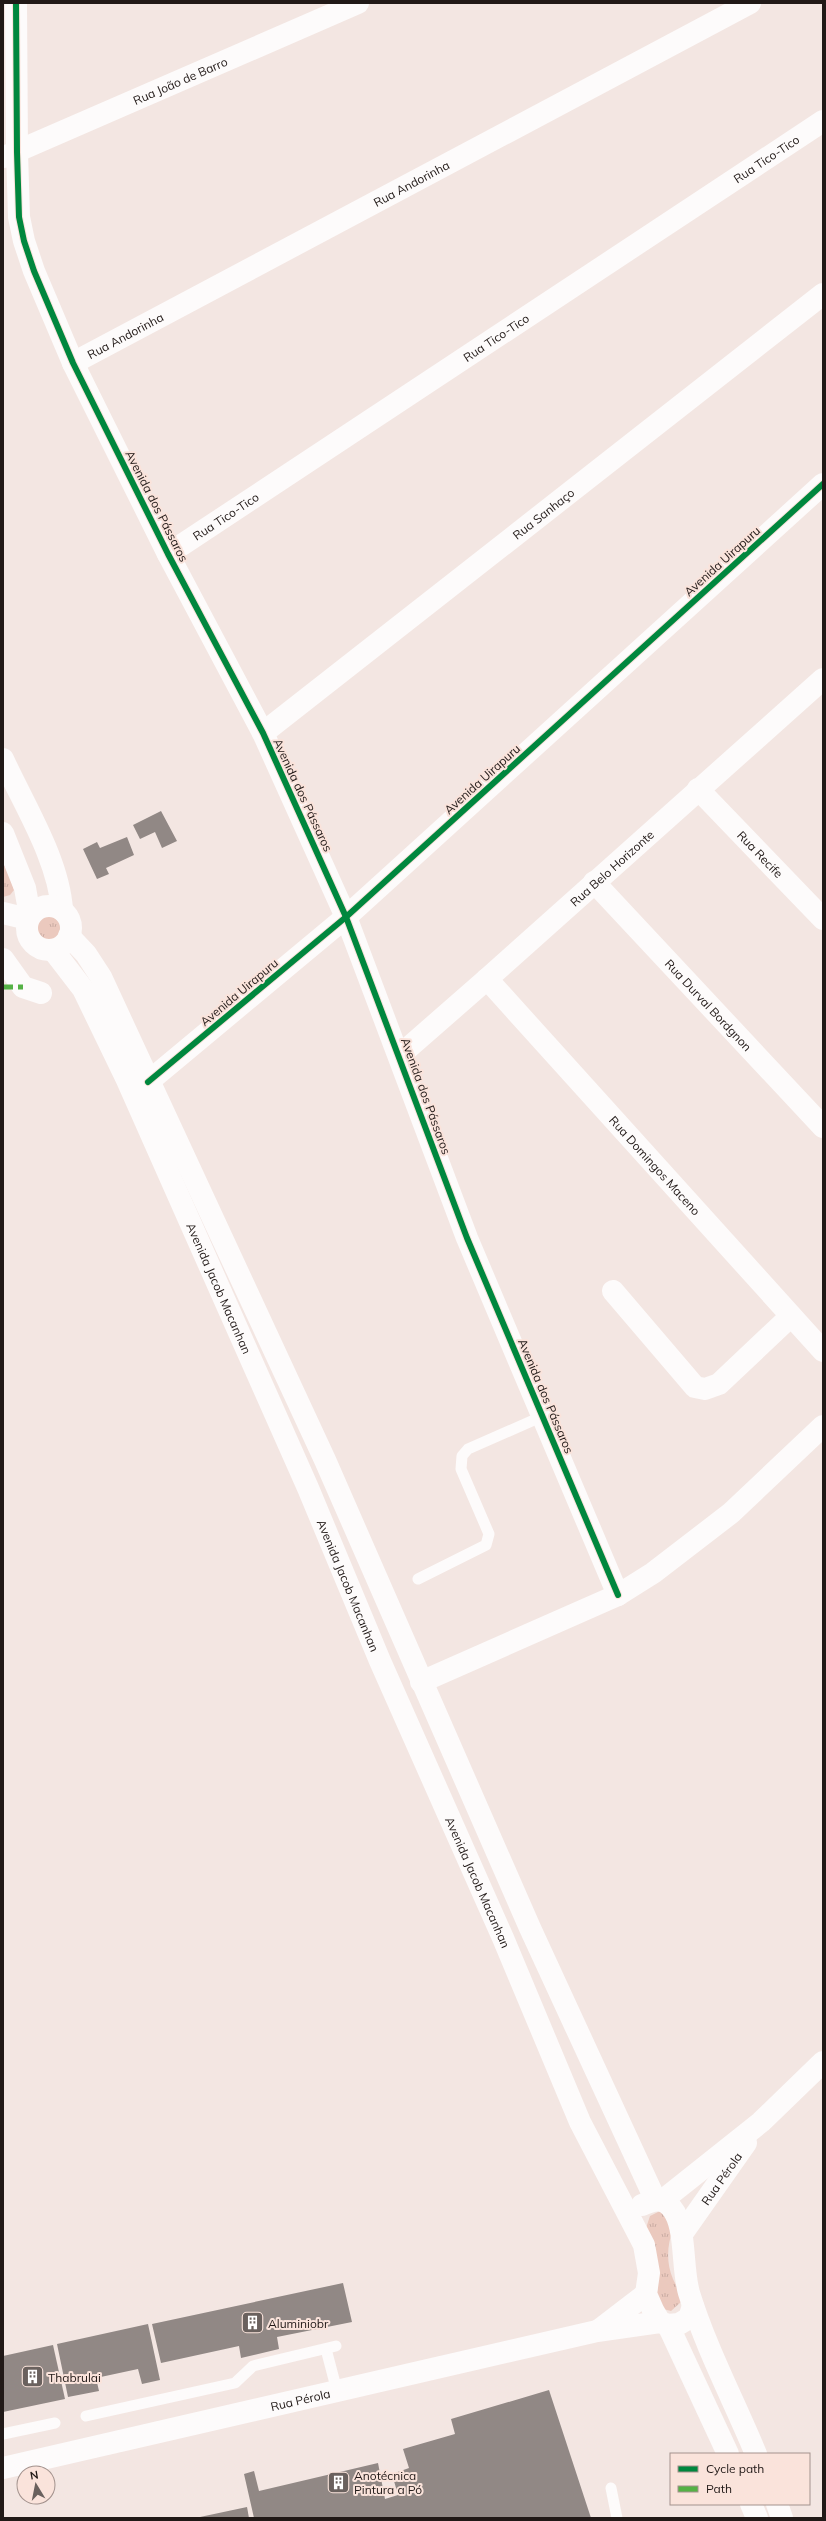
<svg xmlns="http://www.w3.org/2000/svg" width="826" height="2521" font-family="Mulish,sans-serif">
<defs>
<pattern id="grass-tufts" width="24" height="20" patternUnits="userSpaceOnUse"><rect width="24" height="20" fill="#ebc9be"/><path d="M3 7l-1-3M5 7V3M7 7l1-3M15 17l-1-3M17 17v-4M19 17l1-3" fill="none" stroke="#c9aca3"/></pattern>
</defs>
<rect width="100%" height="100%" fill="#f3e6e2"/>
<g fill="url(#grass-tufts)">
<path d="M 3,852 L 14,890 L 10,895 L 3,897 Z"/>
<circle cx="49" cy="928" r="18"/>
<path d="M 660,2211 L 664,2212 L 673,2229 C 667,2246 666,2262 673,2279 C 677,2288 681,2292 681,2302 L 671,2311 L 663,2309 L 656,2302 C 660,2271 660,2257 646,2228 L 650,2216 Z"/>
</g>
<g fill="#918885">
<path d="M 161,811 L 177,841 L 162,848 L 155,832 L 140,839 L 133,825 Z"/>
<path d="M 127,837 L 134,855 L 106,868 L 109,874 L 97,879 L 83,849 L 97,842 L 100,848 Z"/>
<path d="M 343,2283 L 352,2322 L 277,2337 L 279,2349 L 241,2358 L 239,2346 L 161,2363 L 152,2324 Z"/>
<path d="M 148,2324 L 160,2380 L 142,2384 L 138,2369 L 96,2378 L 99,2391 L 68,2397 L 57,2344 Z"/>
<path d="M 53,2345 L 65,2399 L 3,2412 L 3,2356 Z"/>
<path d="M 549,2390 L 591,2518 L 254,2518 L 244,2474 L 254,2471 L 259,2491 L 378,2463 L 385,2499 L 398,2495 L 392,2474 L 409,2468 L 403,2449 L 455,2434 L 451,2419 Z"/>
<path d="M 247,2507 L 249,2518 L 200,2518 L 200,2517 Z"/>
</g>
<g fill="none" stroke-linecap="round" stroke-linejoin="round">
<g stroke="#fdfbfb" stroke-width="11">
<path d="M 418,1579 L 486,1545 L 489,1534 L 461,1469 L 462,1456 L 468,1449 L 543,1416"/>
<path d="M 326,2349 L 337,2391"/>
<path d="M 86,2416 L 235,2383 L 253,2366 L 336,2346"/>
<path d="M 3,2434 L 55,2423"/>
<path d="M 611,2488 L 617,2518"/>
</g>
<g stroke="#fdfbfb" stroke-width="22">
<path d="M 16,3 L 17,152 L 19,217 L 24,241 L 34,271 L 73,363 L 168,554 L 263,733 L 346,917 L 467,1238 L 618,1595"/>
<path id="s1" d="M 4,157 L 358,3"/>
<path id="s2" d="M 73,363 L 750,3"/>
<path id="s3" d="M 168,554 L 823,121"/>
<path id="s4" d="M 263,733 L 823,294"/>
<path id="s5" d="M 698,789 L 823,919"/>
<path id="s6" d="M 594,882 L 823,1127"/>
<path d="M 3,913 L 28,919"/>
<path d="M 3,959 L 23,987 L 41,993"/>
<path id="s7" d="M 487,979 L 823,1351"/>
<path id="s8" d="M 399,1056 L 487,979 L 823,679"/>
<path d="M 148,1082 L 346,917 L 823,484"/>
<path d="M 613,1291 L 695,1387 L 705,1389 L 719,1384 L 791,1316"/>
<path d="M 421,1682 L 618,1595 L 653,1573 L 731,1513 L 823,1426"/>
<path d="M 663,2200 L 761,2122 L 823,2062"/>
<path id="s9" d="M 682,2234 L 746,2143"/>
<path d="M 599,2330 L 646,2294"/>
<path id="s10" d="M 3,2468 L 597,2331 L 660,2322"/>
</g>
<g stroke="#fdfbfb" stroke-width="22">
<path d="M 3,759 C 24,805 59,860 62,910"/>
<path d="M 3,833 L 25,888 L 30,916"/>
<circle cx="49" cy="928" r="22"/>
<path d="M 69,936 L 86,954 L 101,977 L 325,1460 L 530,1928 L 655,2199"/>
<path id="s11" d="M 53,950 L 83,989 L 127,1080 L 308,1488 L 380,1661 L 503,1938 L 580,2122 L 644,2245 L 649,2273 L 646,2294 L 653,2310 L 660,2322 L 668,2325 L 679,2324 L 689,2318 L 693,2306"/>
<path d="M 642,2205 C 657,2198 666,2198 675,2213 C 686,2233 682,2269 689,2293 C 706,2348 734,2401 756,2454"/>
<path d="M 668,2325 L 728,2454"/>
<path d="M 751,2504 L 757,2518"/>
<path d="M 777,2504 L 782,2518"/>
</g>
<path stroke="#55b145" stroke-width="5" stroke-dasharray="10 5" stroke-linecap="butt" d="M 3,987 L 23,987"/>
<defs>
<g id="cycleway">
<path d="M 16,3 L 17,152 L 19,217 L 24,241 L 34,271 L 73,363 L 168,554 L 263,733 L 346,917 L 467,1238 L 618,1595"/>
<path d="M 148,1082 L 346,917 L 823,484"/>
</g>
</defs>
<use href="#cycleway" stroke="#fae3db" stroke-width="8"/>
<use href="#cycleway" stroke="#00873e" stroke-width="6"/>
</g>
<defs>
<symbol id="building-square" viewBox="-11 -11 22 22"><rect x="-9" y="-9" width="18" height="18" rx="4" fill="#6a615e" stroke="#fae3db"/><path d="M-4-6H4V6H1V3H-1V6H-4ZM-2.5-4.3h1.7v1.8h-1.7ZM.8-4.3h1.7v1.8H.8ZM-2.5-1h1.7V.8h-1.7ZM.8-1h1.7V.8H.8Z" fill="#fff"/></symbol>
</defs>
<g fill-rule="evenodd">
<use href="#building-square" x="240" y="2310" width="25" height="25"/>
<use href="#building-square" x="20" y="2364" width="25" height="25"/>
<use href="#building-square" x="326" y="2470" width="25" height="25"/>
</g>
<g text-anchor="middle" dominant-baseline="central" stroke-width="4" stroke-linejoin="round" paint-order="stroke">
<g font-size="12" fill="#211917" stroke="#fae3db">
<text stroke="none"><textPath href="#s1" startOffset="192">Rua João de Barro</textPath></text>
<text stroke="none"><textPath href="#s3" startOffset="717">Rua Tico-Tico</textPath></text>
<text stroke="none"><textPath href="#s2" startOffset="383">Rua Andorinha</textPath></text>
<text stroke="none"><textPath href="#s2" startOffset="59">Rua Andorinha</textPath></text>
<text stroke="none"><textPath href="#s3" startOffset="393">Rua Tico-Tico</textPath></text>
<text transform="translate(157 506) rotate(63)">Avenida dos Pássaros</text>
<text stroke="none"><textPath href="#s4" startOffset="356">Rua Sanhaço</textPath></text>
<text stroke="none"><textPath href="#s3" startOffset="69">Rua Tico-Tico</textPath></text>
<text transform="translate(722 561) rotate(-42)">Avenida Uirapuru</text>
<text transform="translate(482 779) rotate(-42)">Avenida Uirapuru</text>
<text transform="translate(303 795) rotate(65)">Avenida dos Pássaros</text>
<text stroke="none"><textPath href="#s5" startOffset="90">Rua Recife</textPath></text>
<text stroke="none"><textPath href="#s8" startOffset="284">Rua Belo Horizonte</textPath></text>
<text transform="translate(239 992) rotate(-40)">Avenida Uirapuru</text>
<text stroke="none"><textPath href="#s6" startOffset="168">Rua Durval Bordgnon</textPath></text>
<text transform="translate(426 1096) rotate(70)">Avenida dos Pássaros</text>
<text stroke="none"><textPath href="#s7" startOffset="251">Rua Domingos Maceno</textPath></text>
<text stroke="none"><textPath href="#s11" startOffset="378">Avenida Jacob Macanhan</textPath></text>
<text transform="translate(546 1396) rotate(67)">Avenida dos Pássaros</text>
<text stroke="none"><textPath href="#s11" startOffset="702">Avenida Jacob Macanhan</textPath></text>
<text stroke="none"><textPath href="#s11" startOffset="1026">Avenida Jacob Macanhan</textPath></text>
<text stroke="none"><textPath href="#s9" startOffset="68">Rua Pérola</textPath></text>
<text stroke="none"><textPath href="#s10" startOffset="305">Rua Pérola</textPath></text>
</g>
<g font-size="12" fill="#211917" stroke="#fae3db" text-anchor="start">
<text x="268" y="2323">Aluminiobr</text>
<text x="48" y="2377">Thabrulai</text>
<text x="354" y="2475">Anotécnica<tspan x="354" dy="14">Pintura a Pó</tspan></text>
</g>
</g>
<rect width="826" height="2521" fill="none" stroke="#211917" stroke-width="8"/>
<rect x="670" y="2453" width="140" height="52" fill="#fae3db" stroke="#a3928d"/>
<rect x="678" y="2466" width="20" height="6" fill="#00873e" stroke="#a3928d"/>
<text x="706" y="2473" font-size="12" fill="#211917">Cycle path</text>
<rect x="678" y="2486" width="20" height="6" fill="#55b145" stroke="#a3928d"/>
<text x="706" y="2493" font-size="12" fill="#211917">Path</text>
<g transform="translate(36 2485) rotate(350)"><circle r="19" fill="#fae3db" stroke="#a3928d"/>
<path d="M0-3L7 15L0 10L-7 15Z" fill="#6a615e"/>
<text y="-6" font-size="11" font-weight="bold" text-anchor="middle" fill="#211917">N</text>
</g>
</svg>
